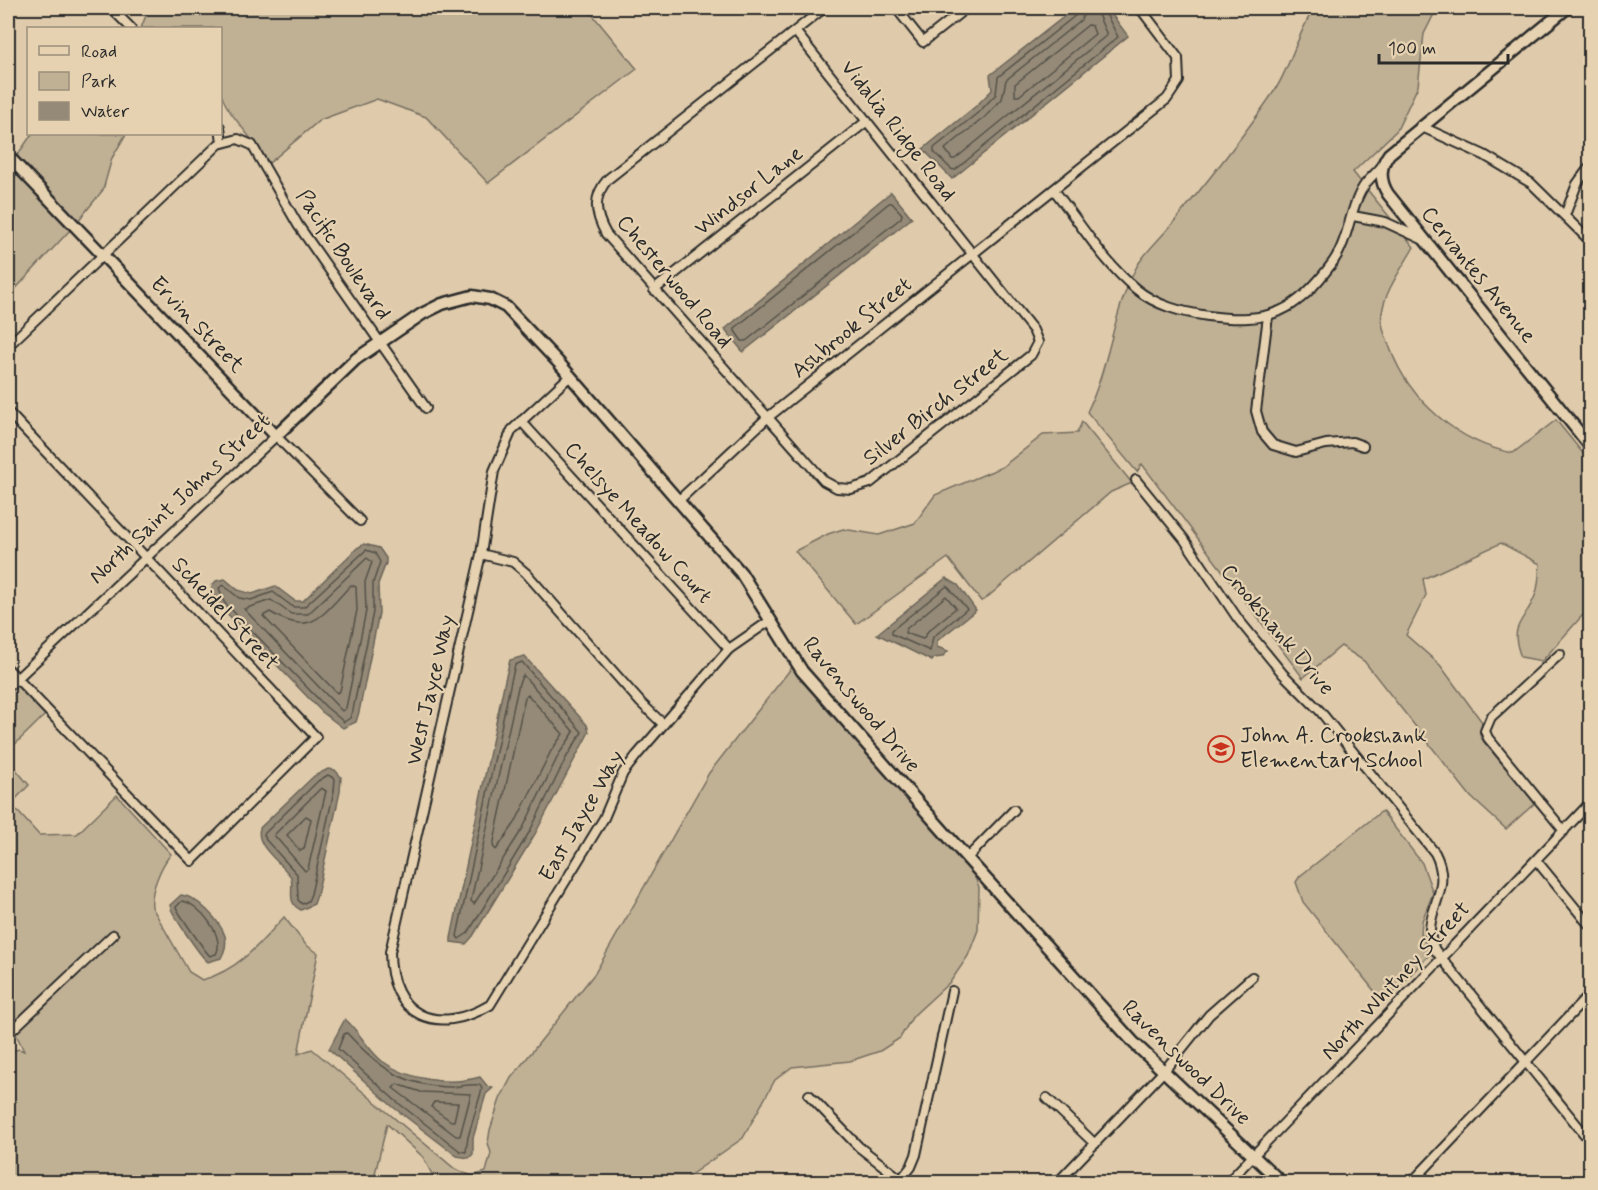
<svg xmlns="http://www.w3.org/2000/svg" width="1598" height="1190" font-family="Mynerve,sans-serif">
<rect width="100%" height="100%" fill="#dfcbab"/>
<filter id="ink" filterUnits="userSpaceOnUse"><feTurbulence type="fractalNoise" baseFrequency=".0167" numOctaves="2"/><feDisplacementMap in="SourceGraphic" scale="12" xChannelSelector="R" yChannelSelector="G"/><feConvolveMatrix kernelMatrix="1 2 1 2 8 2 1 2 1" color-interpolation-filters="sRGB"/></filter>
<g filter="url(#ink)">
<g fill="#c0b195" stroke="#766e60" stroke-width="1.5">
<path d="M 149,8 L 587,8 L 637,69 L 488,183 L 426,117 L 377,99 L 320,120 L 269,163 C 258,144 223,110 220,90 C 218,70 220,48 220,28 L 141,28 Z"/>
<path d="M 1314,8 L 1437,8 L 1424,34 L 1418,86 L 1397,130 L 1353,172 L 1414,247 C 1403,267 1385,290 1382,313 C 1380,324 1386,338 1390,348 C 1409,400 1458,443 1513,453 L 1556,420 L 1590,462 L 1590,607 L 1542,661 L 1521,657 C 1507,622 1527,621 1536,593 C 1539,584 1539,573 1540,564 L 1501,543 L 1423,579 L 1426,595 L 1406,635 L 1440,665 L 1482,722 L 1480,735 L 1484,742 L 1535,803 L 1506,829 L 1471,797 L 1364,661 L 1341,646 L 1303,678 L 1142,464 L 1137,472 L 1087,412 C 1110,365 1112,313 1137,266 C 1147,249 1166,233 1178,217 C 1212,176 1245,134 1275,90 C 1290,67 1298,33 1314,8 Z"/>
<path d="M 32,134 L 126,134 L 112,158 L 103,190 L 78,221 L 16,157 Z"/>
<path d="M 13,169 L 71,229 L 8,297 L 8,183 Z"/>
<path d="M 1082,422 L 1132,483 L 1111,492 L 984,600 L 981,601 L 948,558 L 856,624 L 795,551 L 828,534 L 843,529 L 879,535 L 915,523 L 935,495 L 1002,467 L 1043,435 L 1077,433 Z"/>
<path d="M 793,666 L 972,871 L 979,887 L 978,930 L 968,956 L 951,981 L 913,1016 L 900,1038 L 880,1051 L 850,1061 L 792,1067 L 775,1080 L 743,1138 L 689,1176 L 685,1182 L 436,1182 L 423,1157 L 387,1124 L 373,1182 L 8,1182 L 8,1052 L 19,1049 L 24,1051 L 15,1032 L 119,934 L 113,929 L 11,1025 L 8,1020 L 8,760 L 29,785 L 11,804 L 39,835 L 77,834 L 117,795 L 171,854 C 161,866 150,891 152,907 L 189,972 L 202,980 C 237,971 260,944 284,917 L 306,945 L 318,953 L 298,1054 L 312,1049 L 455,1169 L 472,1176 L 486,1172 L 491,1153 L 488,1143 L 490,1130 L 500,1099 L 511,1078 L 595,973 L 709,773 Z"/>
<path d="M 16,685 L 45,715 L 8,751 L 8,693 Z"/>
<path d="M 1382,811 L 1422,863 L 1433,893 L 1422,921 L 1421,933 L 1430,954 L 1384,1003 L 1303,902 L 1296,882 L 1300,876 Z"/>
</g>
<g fill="#958a77" stroke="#6b6459" stroke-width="1.5">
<path d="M 1075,8 L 1107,8 L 1128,36 L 952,179 L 923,149 L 976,106 L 992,90 L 990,75 Z"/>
<path d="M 891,192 L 912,218 L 743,352 L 725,329 Z"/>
<path d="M 364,544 L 379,548 L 386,558 L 386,563 L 378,584 L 379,613 L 359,712 L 356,722 L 343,728 L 322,712 L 219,605 L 213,594 L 212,586 L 216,581 L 225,579 L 238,590 L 252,594 L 275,586 L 295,601 L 303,601 L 357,548 Z"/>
<path d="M 946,578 L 958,585 L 976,610 L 937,641 L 937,647 L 948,651 L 942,657 L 934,658 L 932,661 L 877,634 Z"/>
<path d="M 524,656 L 587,725 L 589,732 L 535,834 L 473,936 L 466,944 L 451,942 L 451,938 L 505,680 L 510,660 Z"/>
<path d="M 328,769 L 335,770 L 341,777 L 340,792 L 317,895 L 314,904 L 301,910 C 286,903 294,890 291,877 C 282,863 254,846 260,828 L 314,776 Z"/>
<path d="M 181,895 C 197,896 220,921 225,936 C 227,944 225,951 221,958 L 208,962 C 201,957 170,912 170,905 Z"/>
<path d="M 345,1019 C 359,1031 367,1049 382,1061 C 408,1080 449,1086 480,1077 L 488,1087 L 493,1088 L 486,1094 L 473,1138 L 473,1154 L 469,1158 L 457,1156 L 393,1107 L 329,1049 Z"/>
</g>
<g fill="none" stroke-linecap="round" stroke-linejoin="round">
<g stroke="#555149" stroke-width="1.5">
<path d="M 1078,8 L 1076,15 L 998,77 L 996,94 L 980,111 L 934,148 L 934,152 L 951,169 L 955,170 L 1118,37 L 1103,8"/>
<path d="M 1086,8 L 1081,20 L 1006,80 L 1002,99 L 985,117 L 945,149 L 952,159 L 955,159 L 1107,35 L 1095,8"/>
<path d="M 1088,25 L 1092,26 L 1095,34 L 1019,96 L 1015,96 L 1015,84 Z"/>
<path d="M 889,203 L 892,203 L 902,214 L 901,218 L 746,341 L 742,341 L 735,331 L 735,328 Z"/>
<path d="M 366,550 L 375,553 L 380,562 L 373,583 L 373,612 L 353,710 L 350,718 L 344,722 L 326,707 L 224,602 L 219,588 L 223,585 L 239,598 L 251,600 L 273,592 L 293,607 L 304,607 Z"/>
<path d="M 367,558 L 372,562 L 365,582 L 366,611 L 346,708 L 342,711 L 244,609 L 271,600 L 291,614 L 308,614 Z"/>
<path d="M 351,585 L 356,587 L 357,610 L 340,691 L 337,693 L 263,616 L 270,612 C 312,638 322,615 351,585 Z"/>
<path d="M 947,586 L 967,609 L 933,637 L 930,651 L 892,634 L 892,630 Z"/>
<path d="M 946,596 L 956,608 L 928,631 L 923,639 L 905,633 L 906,629 Z"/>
<path d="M 522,662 L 582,732 L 566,758 L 530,831 L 468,933 L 459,939 L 457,936 L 511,681 L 515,665 Z"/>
<path d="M 523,675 L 574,732 L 559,754 L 523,828 L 474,904 L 471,901 L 473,891 L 519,683 Z"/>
<path d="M 528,695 L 563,734 L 551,751 L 515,823 L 496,850 L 493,846 L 525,697 Z"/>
<path d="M 328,775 L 335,779 L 334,791 L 311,894 L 308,901 L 302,904 L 298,900 L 297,874 L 266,840 L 264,834 L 318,781 Z"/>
<path d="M 321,788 L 326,791 L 308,869 L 305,871 L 274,835 Z"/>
<path d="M 306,816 L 311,819 L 304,849 L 300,851 L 287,835 Z"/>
<path d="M 182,901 C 199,903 226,937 216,954 L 210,956 C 207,954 177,911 176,907 Z"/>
<path d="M 347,1033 C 378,1067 404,1087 452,1087 C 461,1086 472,1084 480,1085 L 482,1089 L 468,1137 L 466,1152 L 460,1151 L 397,1102 L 338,1049 L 344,1034 Z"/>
<path d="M 397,1084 L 421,1092 L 471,1094 L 460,1136 L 456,1136 L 393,1088 Z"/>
<path d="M 434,1102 L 458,1103 L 454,1121 L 451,1121 L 431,1107 Z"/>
</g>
<defs>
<g id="street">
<path d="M 111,8 L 131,28"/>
<path d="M 896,8 L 923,42 L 966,8"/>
<path d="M 795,31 L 1033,330 L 1038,342 L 1031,355 L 870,483 L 851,489 L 837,488 L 824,481 L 606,234 C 595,214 592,197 608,179 L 824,8"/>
<path d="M 1420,126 L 1484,155 L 1531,183 L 1590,241"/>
<path d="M 220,127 L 222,142"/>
<path d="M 1054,190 C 1080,223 1104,263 1136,289 C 1157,306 1181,312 1208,316 C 1269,324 1296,313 1333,262 C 1350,238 1349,206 1366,183 C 1371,177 1377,172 1382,166"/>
<path d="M 1565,215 L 1577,184 L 1590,166"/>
<path d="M 1353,216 L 1385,222 L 1422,239"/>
<path d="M 654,290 L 867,121"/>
<path d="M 1268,316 L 1256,411 L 1262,432 L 1273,445 L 1296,452 L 1326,444 L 1352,442 L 1363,446"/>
<path d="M 8,346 L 219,144 L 238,139 L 252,145 L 298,225 L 426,408"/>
<path d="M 570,376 L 512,430 L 494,471 L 481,554 L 390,952 C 390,1017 437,1036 490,1005 L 604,818 L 623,773 L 637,755 L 729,649 L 771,620"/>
<path d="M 8,412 L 316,737 L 192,861 L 8,669"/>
<path d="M 521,421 L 729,649"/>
<path d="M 1136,480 L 1184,539 L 1238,619 L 1283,674 L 1320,711 L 1435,853 C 1456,894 1417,914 1435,950 L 1590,1141"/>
<path d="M 678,501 L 767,418 L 1167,99 L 1179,81 L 1178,58 L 1140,8"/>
<path d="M 481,554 L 513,562 L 526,573 L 641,703 L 663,724"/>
<path d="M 1560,654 L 1491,717 L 1485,731 L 1488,738 L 1564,831"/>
<path d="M 8,687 L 276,436 L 360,521"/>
<path d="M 967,858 L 1014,810"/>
<path d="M 1536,860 L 1590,926"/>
<path d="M 8,1034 L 113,935"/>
<path d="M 809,1095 L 859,1147 L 903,1181"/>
<path d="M 1047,1098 L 1095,1144"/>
<path d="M 899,1182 L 911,1167 L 916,1155 L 952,991"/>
<path d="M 1058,1182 L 1164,1071 L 1209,1015 L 1252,977"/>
<path d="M 1228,1182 L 1590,803"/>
<path d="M 1412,1182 L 1590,994"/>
</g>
<g id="secondary">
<path d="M 1567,8 L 1389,154 C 1380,166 1379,180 1388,194 L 1590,446"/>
<path d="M 8,156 L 276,436 L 356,359 L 422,314 L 442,304 L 472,296 L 490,299 L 506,307 L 558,362 L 741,573 L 802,671 L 967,858 L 1134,1043 L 1281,1182"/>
</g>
</defs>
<use href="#street" stroke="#2b2b2b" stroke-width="12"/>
<use href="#secondary" stroke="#2b2b2b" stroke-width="15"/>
<use href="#street" stroke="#e6d2b0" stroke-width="8"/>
<use href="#secondary" stroke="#e6d2b0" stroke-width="10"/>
</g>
</g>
<defs>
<symbol id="school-ring" viewBox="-11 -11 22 22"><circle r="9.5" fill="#e6d2b0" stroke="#c8321e" stroke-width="1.5"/><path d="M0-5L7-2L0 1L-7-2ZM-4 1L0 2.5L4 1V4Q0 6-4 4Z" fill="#c8321e"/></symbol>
</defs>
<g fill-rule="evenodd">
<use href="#school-ring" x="1206" y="734" width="30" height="30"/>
</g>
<g text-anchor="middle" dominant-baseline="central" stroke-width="4.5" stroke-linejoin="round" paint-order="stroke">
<g font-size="22" fill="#2b2b2b" stroke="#e6d2b0">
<text transform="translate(898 131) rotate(52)">Vidalia Ridge Road</text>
<text transform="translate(749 191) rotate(-38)">Windsor Lane</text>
<text transform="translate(343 255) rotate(56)">Pacific Boulevard</text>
<text transform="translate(1478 275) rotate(51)">Cervantes Avenue</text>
<text transform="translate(674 282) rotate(50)">Chesterwood Road</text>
<text transform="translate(197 325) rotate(46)">Ervin Street</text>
<text transform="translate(852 328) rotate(-39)">Ashbrook Street</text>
<text transform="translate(936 407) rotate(-38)">Silver Birch Street</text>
<text transform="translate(180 499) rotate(-43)">North Saint Johns Street</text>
<text transform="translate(638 523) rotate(48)">Chelsye Meadow Court</text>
<text transform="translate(225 614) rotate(47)">Scheidel Street</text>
<text transform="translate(1277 630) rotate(50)">Crookshank Drive</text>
<text transform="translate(431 690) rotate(-77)">West Jayce Way</text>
<text transform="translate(861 705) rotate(50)">Ravenswood Drive</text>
<text transform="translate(582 816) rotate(-60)">East Jayce Way</text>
<text transform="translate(1396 981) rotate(-47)">North Whitney Street</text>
<text transform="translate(1186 1063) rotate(44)">Ravenswood Drive</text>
</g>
<g font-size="22" fill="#2b2b2b" stroke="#e6d2b0" text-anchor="start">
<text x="1240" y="736">John A. Crookshank<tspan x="1240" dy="25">Elementary School</tspan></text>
</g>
</g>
<rect width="1598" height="1190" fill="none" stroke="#e6d2b0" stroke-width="30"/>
<rect x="15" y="15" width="1568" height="1160" fill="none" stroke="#2b2b2b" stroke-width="2" filter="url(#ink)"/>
<rect x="27" y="27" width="195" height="108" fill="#e6d2b0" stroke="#9b8f7b" stroke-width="1.5"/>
<rect x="39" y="46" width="30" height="9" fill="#e6d2b0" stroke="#9b8f7b" stroke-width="1.5"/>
<text x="81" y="57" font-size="18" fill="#2b2b2b">Road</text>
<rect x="39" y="72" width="30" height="18" fill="#c0b195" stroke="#9b8f7b" stroke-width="1.5"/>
<text x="81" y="87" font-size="18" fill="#2b2b2b">Park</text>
<rect x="39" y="102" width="30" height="18" fill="#958a77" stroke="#9b8f7b" stroke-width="1.5"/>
<text x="81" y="117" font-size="18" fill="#2b2b2b">Water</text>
<path d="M1379 54v9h129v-9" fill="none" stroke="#2b2b2b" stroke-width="3"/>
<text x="1388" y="54" font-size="18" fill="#2b2b2b" stroke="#e6d2b0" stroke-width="4.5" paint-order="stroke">100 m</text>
</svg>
